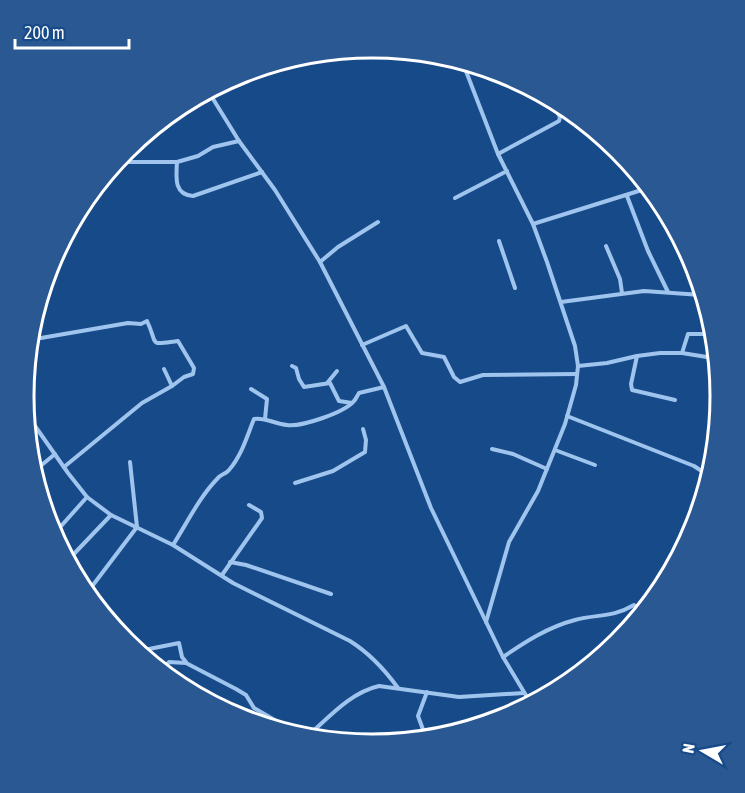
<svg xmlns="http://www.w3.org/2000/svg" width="745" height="793" font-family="'Asap Condensed',sans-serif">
<rect width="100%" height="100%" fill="#174a89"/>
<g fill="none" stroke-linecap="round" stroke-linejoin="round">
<g stroke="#9fc4ee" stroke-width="4">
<path d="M 464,66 L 498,154 L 533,224 L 547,262 L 575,346 L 578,366 L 576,385 L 565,424 L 538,491 L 509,542 L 486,622"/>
<path d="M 210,94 L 239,141 L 275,190 L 320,262 L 384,387 L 431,508 L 503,657 L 530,702"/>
<path d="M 239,141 L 213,147 L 198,156 L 177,162 C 176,178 174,195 193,196 L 262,172"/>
<path d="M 123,154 L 126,162 L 177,162"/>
<path d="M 498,154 L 559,121 L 560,117 L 555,108"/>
<path d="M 627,196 L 648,251 L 668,292"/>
<path d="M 455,198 L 507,171"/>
<path d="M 533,224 L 645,189"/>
<path d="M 499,241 L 515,288"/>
<path d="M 606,246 L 620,279 L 622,293"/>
<path d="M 320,262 L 338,247 L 378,222"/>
<path d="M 694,263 L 695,264"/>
<path d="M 561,302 L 644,291 L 701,295"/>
<path d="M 36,337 L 41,338 L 128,323 L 141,324 L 147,321 C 159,346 147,345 178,341 L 194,368 L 193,374 L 184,377 L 172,386"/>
<path d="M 362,345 L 406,326 L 422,353 L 444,357 L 454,377 L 460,382 L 483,375 L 577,374"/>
<path d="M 682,353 L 688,334 L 709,334"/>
<path d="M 637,356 L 631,384 L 632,390 L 675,400"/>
<path d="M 292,366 L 296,368 L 299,379 L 304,387 L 330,383 L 339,401 L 352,403"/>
<path d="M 578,366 L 607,363 L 637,356 L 660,353 L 682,353 L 713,358"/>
<path d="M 328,382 L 337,371"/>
<path d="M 251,389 L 267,399 L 265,419"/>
<path d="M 28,416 L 68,473 L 87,497 L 111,515 L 173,545 L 233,583 L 350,641 C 369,653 385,670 398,688"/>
<path d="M 567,416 L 694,466 L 706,474"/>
<path d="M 31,433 L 37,430"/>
<path d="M 492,449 L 513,454 L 547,469"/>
<path d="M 555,450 L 595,465"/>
<path d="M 64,467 L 142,403 L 172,386 L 164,369"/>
<path d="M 38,468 L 55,454"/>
<path d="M 295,483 L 333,471 L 365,452 L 366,440 L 363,429"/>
<path d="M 696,519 L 696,513 L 699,505"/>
<path d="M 54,534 L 87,497"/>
<path d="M 173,545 C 187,523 200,496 218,478 C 221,474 226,474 229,470 C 242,455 247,436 254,419 C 265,417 275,424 287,425 C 301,427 344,413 354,401 C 356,399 357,396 359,393 L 384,387"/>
<path d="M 70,558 L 111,515"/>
<path d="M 230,562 L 246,565 L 331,594"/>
<path d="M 222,575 L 262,518 L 261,512 L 249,505"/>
<path d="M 90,589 L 137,527 L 130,462"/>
<path d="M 139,651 L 179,643 L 182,657 L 186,662"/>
<path d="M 503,657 C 525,642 548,627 575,620 C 597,614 612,618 634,605"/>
<path d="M 164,668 L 169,662 L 186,663 L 236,689 L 246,695 L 254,708 L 290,729"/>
<path d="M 311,733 C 331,715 352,692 379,686 L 459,697 L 524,693"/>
<path d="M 425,735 L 418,716 L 427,692"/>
</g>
</g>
<path d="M0 0H745V793H0ZM34 396a338 338 0 1 1 676 0a338 338 0 1 1-676 0Z" fill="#2a5892" fill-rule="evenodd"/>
<path fill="none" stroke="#fff" stroke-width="3" d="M34 396a338 338 0 1 1 676 0a338 338 0 1 1-676 0Z"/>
<g transform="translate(703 751) rotate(280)" stroke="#174a89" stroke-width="4.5" paint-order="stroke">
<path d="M0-4.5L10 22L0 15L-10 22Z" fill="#ffffff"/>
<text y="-9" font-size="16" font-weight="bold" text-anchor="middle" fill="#ffffff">N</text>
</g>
<path d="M15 39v9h114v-9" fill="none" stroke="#ffffff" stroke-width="3"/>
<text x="24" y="39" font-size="18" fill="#ffffff" stroke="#174a89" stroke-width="4.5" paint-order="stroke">200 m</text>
</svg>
